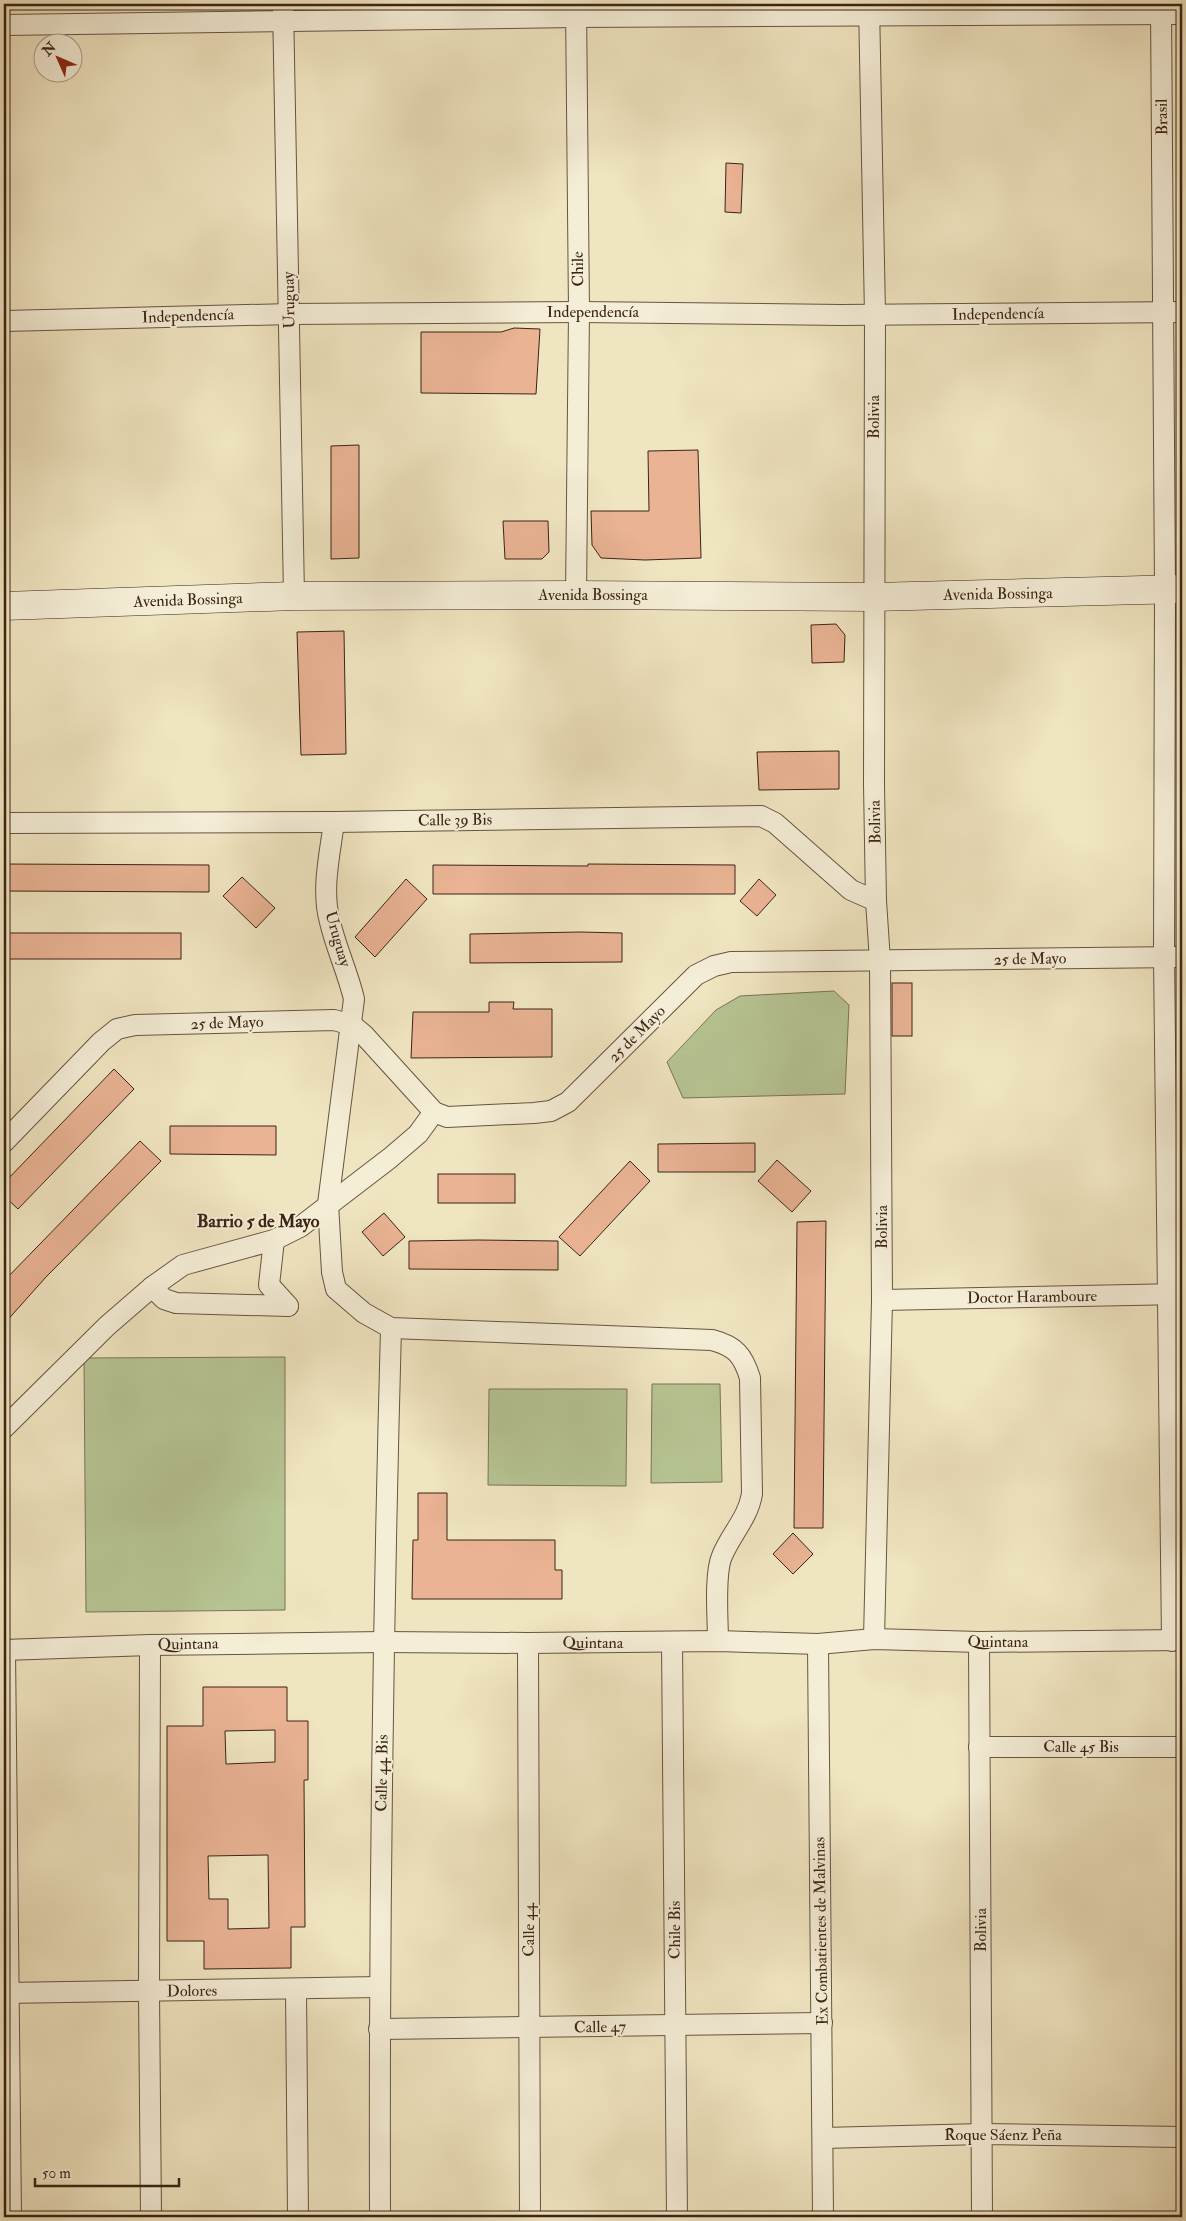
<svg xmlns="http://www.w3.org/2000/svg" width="1186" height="2221" font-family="'IM FELL Double Pica',serif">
<rect width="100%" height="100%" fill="#f0e5c1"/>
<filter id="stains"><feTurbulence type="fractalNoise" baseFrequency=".004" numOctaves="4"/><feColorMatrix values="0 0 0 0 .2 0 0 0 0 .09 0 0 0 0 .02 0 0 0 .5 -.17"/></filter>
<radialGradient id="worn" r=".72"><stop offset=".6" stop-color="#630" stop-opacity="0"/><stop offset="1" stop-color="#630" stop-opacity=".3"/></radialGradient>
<g fill="#b7c594" stroke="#797454">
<path d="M 834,991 L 849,1005 L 845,1094 L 683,1098 L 667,1062 L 716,1010 L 740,996 Z"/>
<path d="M 285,1357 L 285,1610 L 86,1612 L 84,1358 Z"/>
<path d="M 652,1384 L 720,1384 L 722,1482 L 651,1483 Z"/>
<path d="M 489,1389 L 627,1389 L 626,1486 L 488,1485 Z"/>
</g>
<g fill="#e9b394" stroke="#3b2415" fill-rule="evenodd">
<path d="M 726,163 L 743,164 L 741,213 L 725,212 Z"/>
<path d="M 514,328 L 540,329 L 536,394 L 421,393 L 421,332 L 501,332 Z"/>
<path d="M 359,445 L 359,558 L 331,559 L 331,446 Z"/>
<path d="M 698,450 L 701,558 L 645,560 L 601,558 L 592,545 L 591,511 L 649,511 L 648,451 Z"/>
<path d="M 503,521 L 548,521 L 549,552 L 542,559 L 505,559 Z"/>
<path d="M 836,624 L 845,635 L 844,662 L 812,663 L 811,625 Z"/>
<path d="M 344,631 L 346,754 L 301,755 L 297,632 Z"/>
<path d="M 839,751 L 839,789 L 759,790 L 757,752 Z"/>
<path d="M 4,864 L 209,865 L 209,892 L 4,891 Z"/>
<path d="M 588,864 L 735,865 L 735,894 L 433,894 L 433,865 L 588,866 Z"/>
<path d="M 242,877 L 275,908 L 256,928 L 223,896 Z"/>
<path d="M 406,879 L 427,899 L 375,957 L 355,937 Z"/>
<path d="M 759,879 L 776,895 L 757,916 L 740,901 Z"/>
<path d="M 581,932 L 622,933 L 622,962 L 470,963 L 470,934 Z"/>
<rect x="4" y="933" width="177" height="26"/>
<rect x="892" y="983" width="20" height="53"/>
<path d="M 489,1002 L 514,1002 L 513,1009 L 552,1009 L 552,1057 L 411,1058 L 413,1012 L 489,1012 Z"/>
<path d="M 114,1069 L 134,1089 L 18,1209 L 4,1196 L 4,1183 Z"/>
<path d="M 170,1126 L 276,1126 L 276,1155 L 170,1154 Z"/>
<path d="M 140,1141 L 161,1161 L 46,1277 L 4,1324 L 4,1281 Z"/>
<path d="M 755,1143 L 755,1172 L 658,1172 L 658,1144 Z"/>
<path d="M 777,1160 L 811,1191 L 792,1212 L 758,1181 Z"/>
<path d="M 630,1161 L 650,1181 L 580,1256 L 559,1237 Z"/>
<rect x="438" y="1174" width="77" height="29"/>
<path d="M 384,1213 L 405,1237 L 383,1256 L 362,1232 Z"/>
<path d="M 826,1221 L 823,1528 L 794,1528 L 797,1222 Z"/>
<path d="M 478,1240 L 558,1241 L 558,1270 L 409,1269 L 409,1241 Z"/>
<path d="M 418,1493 L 447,1493 L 447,1540 L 555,1540 L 555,1570 L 562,1570 L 562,1599 L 412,1599 L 413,1540 L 418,1540 Z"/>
<path d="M 793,1533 L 813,1554 L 793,1574 L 773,1554 Z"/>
<path d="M 203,1687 L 287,1687 L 287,1721 L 308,1721 L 308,1780 L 304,1780 L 305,1927 L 291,1927 L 291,1968 L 204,1969 L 204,1941 L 167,1941 L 167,1726 L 203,1726 ZM 275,1730 L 275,1762 L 226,1764 L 225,1731 ZM 268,1855 L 269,1928 L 228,1929 L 228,1899 L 209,1899 L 208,1856 Z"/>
</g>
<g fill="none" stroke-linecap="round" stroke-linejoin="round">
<defs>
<g id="minor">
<path d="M 283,4 L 294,596"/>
<path d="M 576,4 L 579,312 L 576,595"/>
<path d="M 869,4 L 875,315 L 874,784 L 876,901 L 880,961 L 882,1300 L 874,1639"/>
<path d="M 1161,4 L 1165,590 L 1164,957 L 1172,1641"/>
<path d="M 4,25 L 576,17 L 1182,14"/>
<path d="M 4,321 L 290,314 L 579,312 L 841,315 L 1182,312"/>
<path d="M 334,822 C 330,854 321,890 330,922 C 336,948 348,973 354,999 L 328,1204 L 332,1272 L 336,1289 L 364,1313 L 391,1328 L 712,1340 C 735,1346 743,1355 750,1378 L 752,1494 C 748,1518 731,1534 722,1556 C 714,1574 718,1620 718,1641"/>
<path d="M 4,823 L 334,822 L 761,816 L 775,823 L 851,890 L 876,901"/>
<path d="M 4,1142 L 101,1042 L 117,1029 L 135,1025 L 334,1020 L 352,1025 L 364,1035 L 434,1112 L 447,1117 L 534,1113 L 551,1111 L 568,1102 L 696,975 L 714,966 L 731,962 L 1182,957"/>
<path d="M 274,1240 L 269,1285 L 288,1306"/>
<path d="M 152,1287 L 164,1299 L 176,1303 L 288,1306"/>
<path d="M 882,1300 L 1182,1294"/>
<path d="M 4,1428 L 107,1326 L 152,1287 L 183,1265 L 274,1240 L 300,1227 L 390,1158 L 418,1134 L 434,1112"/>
<path d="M 672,1642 L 677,2217"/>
<path d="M 979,1642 L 982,2217"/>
<path d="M 528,1643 L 530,2217"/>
<path d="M 818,1644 L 823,2217"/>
<path d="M 150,1645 L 149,1992 L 151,2217"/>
<path d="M 4,1650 L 150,1645 L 383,1642 L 528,1643 L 718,1641 L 818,1644 L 874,1639 L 979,1642 L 1182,1640"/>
<path d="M 5,1650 L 11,2217"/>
<path d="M 979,1747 L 1182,1747"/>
<path d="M 296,1989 L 298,2217"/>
<path d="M 4,1993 L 380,1987"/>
<path d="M 379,2029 L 822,2023"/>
<path d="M 823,2138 L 982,2134 L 1182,2137"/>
<path d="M 380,2217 C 379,1921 383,1625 391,1328"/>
</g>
<path id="secondary" d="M 4,606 L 294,596 L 576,595 L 873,597 L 1182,589"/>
</defs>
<use href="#minor" stroke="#685440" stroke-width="22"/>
<use href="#secondary" stroke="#3b2415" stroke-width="29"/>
<use href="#minor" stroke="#f5eed7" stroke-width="20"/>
<use href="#secondary" stroke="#f5eed7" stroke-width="28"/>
</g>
<g text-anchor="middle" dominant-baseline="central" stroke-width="4" stroke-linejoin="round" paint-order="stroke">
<g font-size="16" fill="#3b2415" stroke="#f5eed7">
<text transform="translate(1162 117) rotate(-91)">Brasil</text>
<text transform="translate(578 269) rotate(-91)">Chile</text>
<text transform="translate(289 300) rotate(-91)">Uruguay</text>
<text x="593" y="312">Independencía</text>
<text transform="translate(998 314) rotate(-1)">Independencía</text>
<text transform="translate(188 316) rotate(-2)">Independencía</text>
<text transform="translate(874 417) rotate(-90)">Bolivia</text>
<text transform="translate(998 594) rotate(-1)">Avenida Bossinga</text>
<text x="593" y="595">Avenida Bossinga</text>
<text transform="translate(188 600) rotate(-2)">Avenida Bossinga</text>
<text transform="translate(455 820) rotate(-1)">Calle 39 Bis</text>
<text transform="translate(875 822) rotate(-91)">Bolivia</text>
<text transform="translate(338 939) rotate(74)">Uruguay</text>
<text transform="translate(1030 959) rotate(-1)">25 de Mayo</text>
<text transform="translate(227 1023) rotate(-2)">25 de Mayo</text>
<text transform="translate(637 1034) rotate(-45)">25 de Mayo</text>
<text transform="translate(882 1227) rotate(-90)">Bolivia</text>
<text transform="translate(1032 1297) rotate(-1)">Doctor Haramboure</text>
<text x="998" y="1642">Quintana</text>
<text x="593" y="1643">Quintana</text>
<text transform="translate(188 1644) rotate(-1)">Quintana</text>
<text x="1081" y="1747">Calle 45 Bis</text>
<text transform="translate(382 1773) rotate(-89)">Calle 44 Bis</text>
<text transform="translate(529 1930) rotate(-90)">Calle 44</text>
<text transform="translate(675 1930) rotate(-90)">Chile Bis</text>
<text transform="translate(981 1930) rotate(-90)">Bolivia</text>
<text transform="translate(821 1931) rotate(-91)">Ex Combatientes de Malvinas</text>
<text transform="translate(192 1991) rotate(-1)">Dolores</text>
<text transform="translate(600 2027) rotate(-1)">Calle 47</text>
<text x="1003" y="2135">Roque Sáenz Peña</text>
</g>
<g font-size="18" font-weight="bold" fill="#3b2415" stroke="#f5eed7">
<text x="258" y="1221">Barrio 5 de Mayo</text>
</g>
</g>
<rect width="1186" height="2221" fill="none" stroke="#f0e5c1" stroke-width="20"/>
<rect x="5" y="5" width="1176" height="2211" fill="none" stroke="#3b2415" stroke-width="2.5"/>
<rect x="10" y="10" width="1166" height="2201" fill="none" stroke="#3b2415"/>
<g transform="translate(58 58) rotate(315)"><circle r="24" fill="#f5eed7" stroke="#ab9d89"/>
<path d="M0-4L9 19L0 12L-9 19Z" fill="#8f2418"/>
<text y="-8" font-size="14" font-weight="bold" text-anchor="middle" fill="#3b2415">N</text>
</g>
<path d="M35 2178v8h144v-8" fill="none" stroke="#3b2415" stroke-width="2.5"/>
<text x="42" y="2178" font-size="15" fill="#3b2415" stroke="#f5eed7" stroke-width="4" paint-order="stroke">50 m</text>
<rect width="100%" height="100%" filter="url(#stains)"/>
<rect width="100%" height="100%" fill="url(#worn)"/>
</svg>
